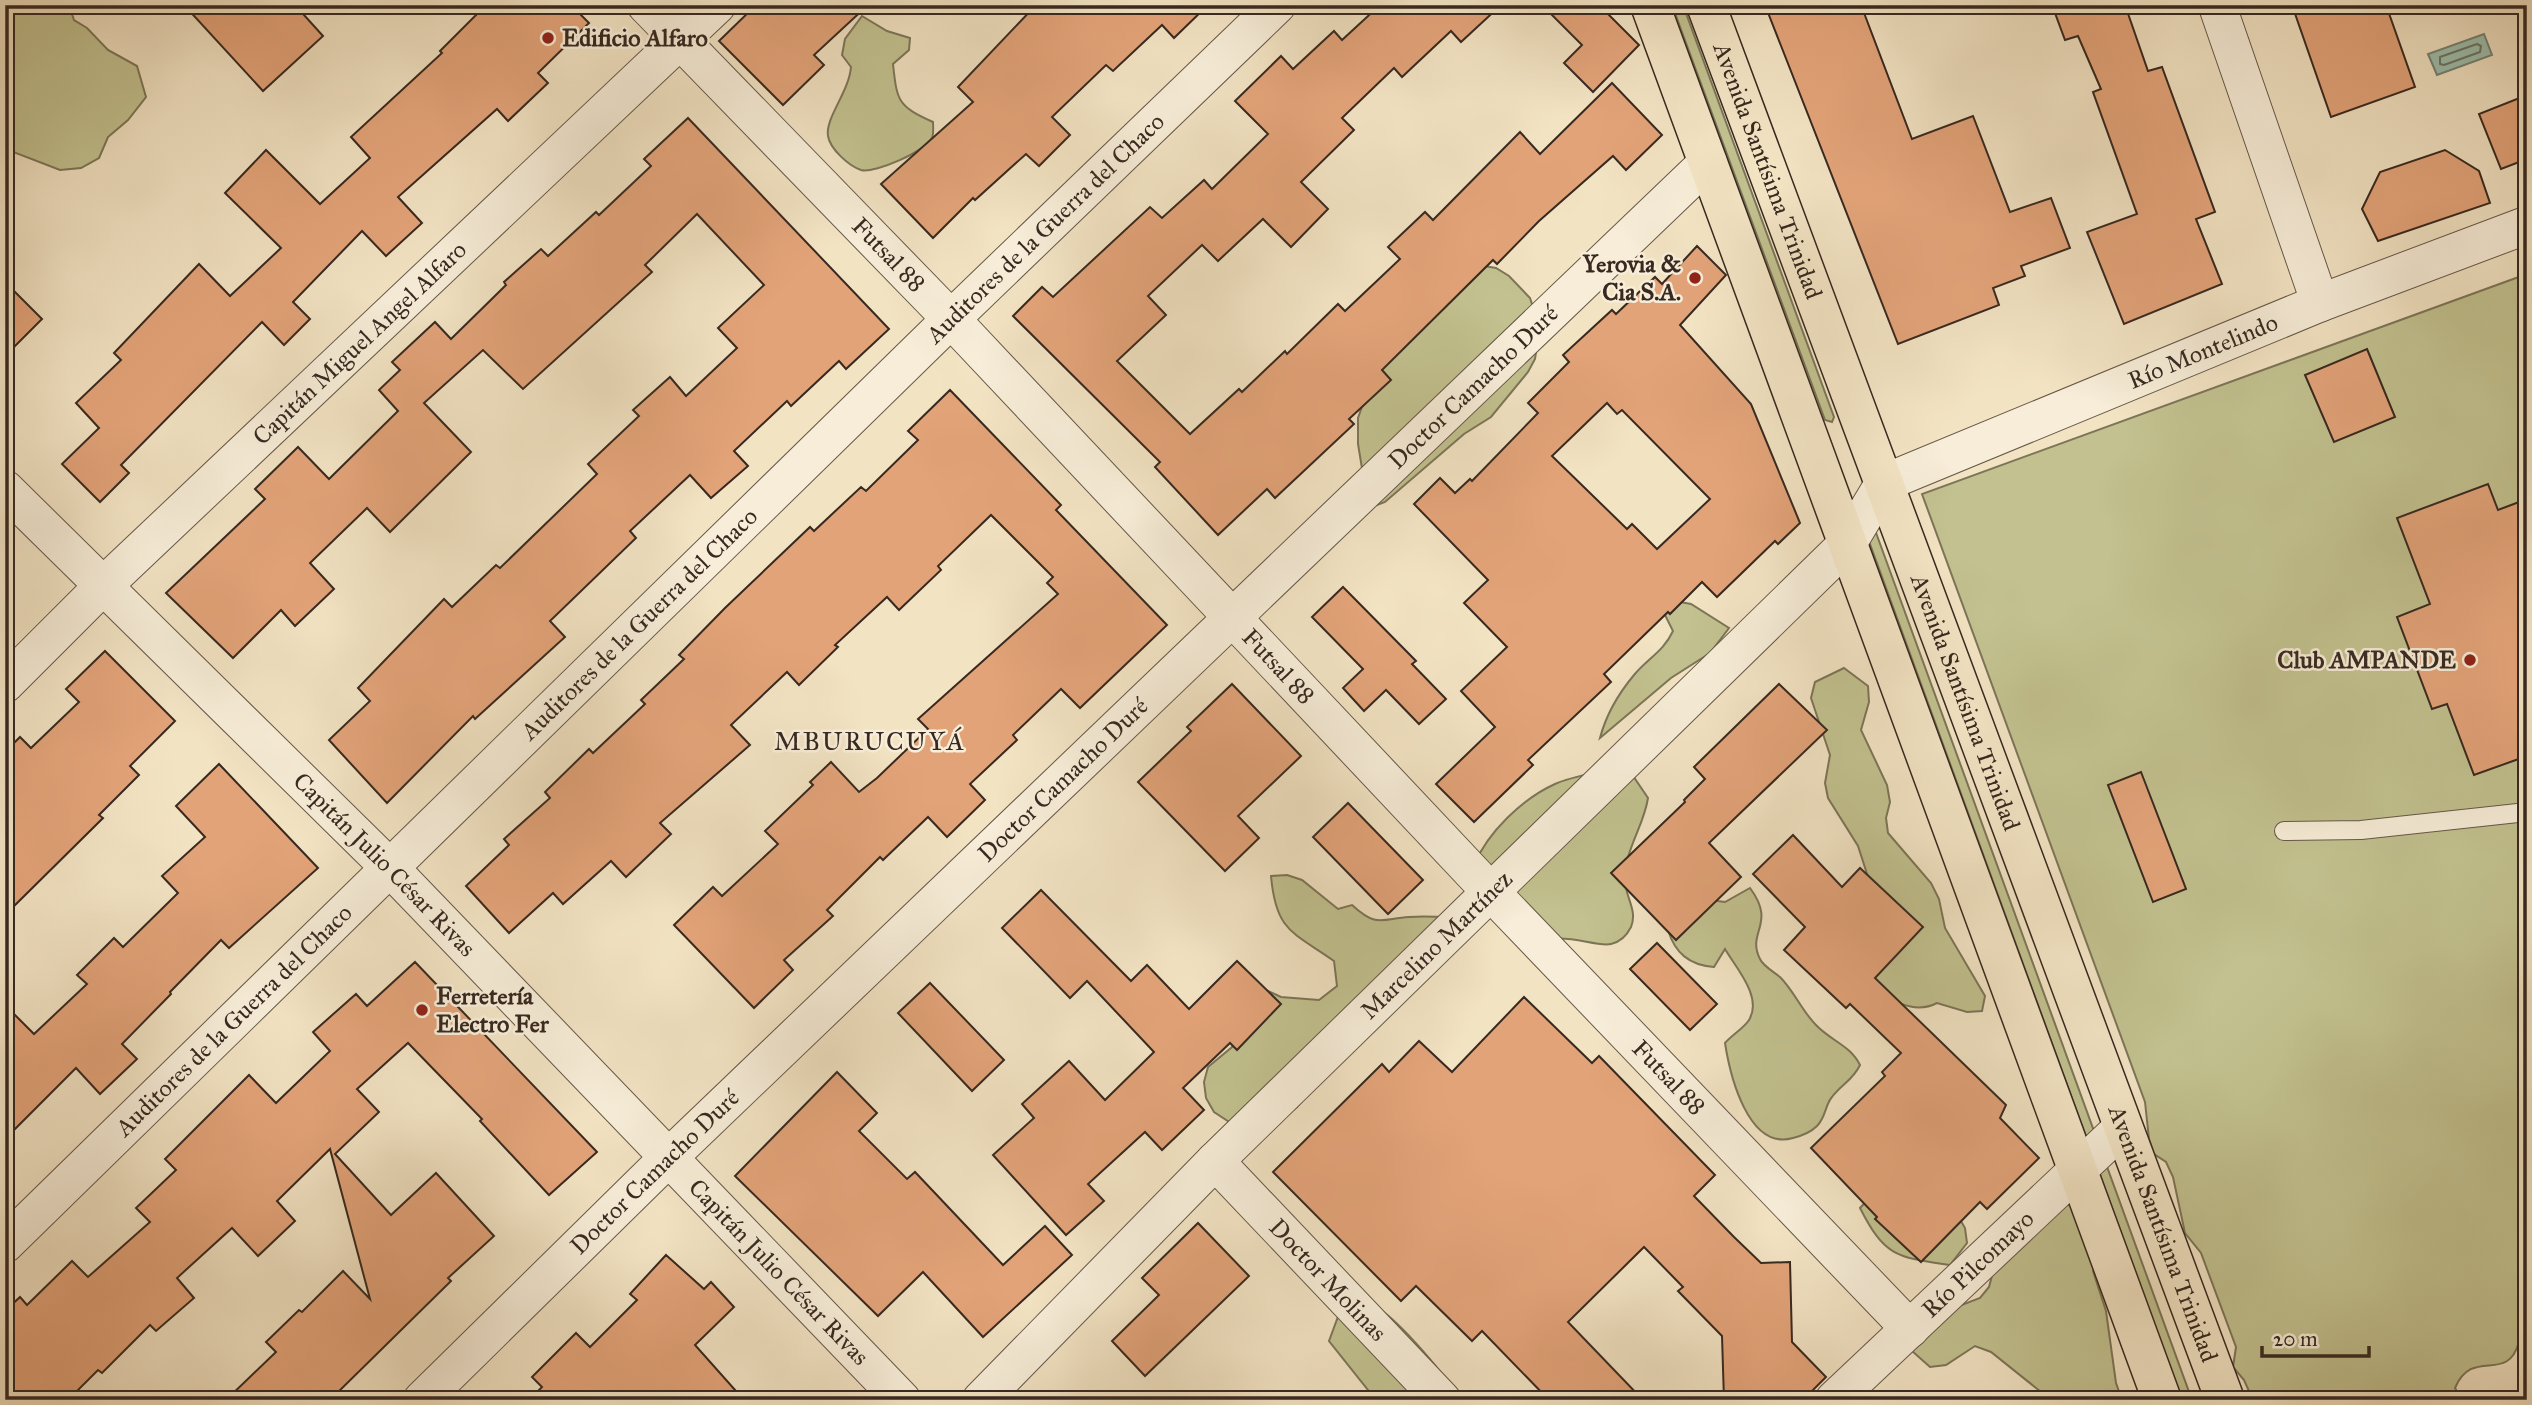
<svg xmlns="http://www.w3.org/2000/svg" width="2532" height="1405" font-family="'IM FELL Great Primer',serif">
<rect width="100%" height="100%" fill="#f2e3c3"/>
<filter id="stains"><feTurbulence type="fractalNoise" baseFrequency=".00286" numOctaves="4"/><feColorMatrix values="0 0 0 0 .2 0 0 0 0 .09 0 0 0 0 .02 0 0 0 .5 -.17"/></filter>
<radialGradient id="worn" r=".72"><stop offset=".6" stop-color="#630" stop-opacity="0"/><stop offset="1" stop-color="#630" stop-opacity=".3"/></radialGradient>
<g fill="#c2c18f" stroke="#7c7558" stroke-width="2">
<path d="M 5,5 L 69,5 L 74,20 L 87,28 L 108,50 L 137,66 L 146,97 L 128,120 L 108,137 L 99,158 L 81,168 L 60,170 L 11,151 L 6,175 L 14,205 L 5,226 Z"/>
<path d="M 1672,5 L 1683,5 L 1834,417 L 1832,422 L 1825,420 Z"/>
<path d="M 862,16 L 887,31 L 910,38 L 909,50 L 893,64 C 897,102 898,106 933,122 C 933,126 934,133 932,138 C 926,151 874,174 861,170 C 849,166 830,149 828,136 C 825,118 849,92 851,67 L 842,55 L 845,39 Z"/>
<path d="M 1466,263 L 1496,268 L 1509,276 L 1530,298 L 1540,328 L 1535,359 L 1528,372 L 1491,417 L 1464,434 L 1385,502 L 1372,507 L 1366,493 L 1358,444 L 1358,418 L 1364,401 L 1366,373 Z"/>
<path d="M 2527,274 L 2527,1338 L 2519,1342 C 2507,1385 2473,1346 2455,1388 L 2462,1400 L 2253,1400 L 2244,1380 L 2233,1367 L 2236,1347 L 2201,1253 L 2185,1233 L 2173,1177 L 2166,1162 L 2154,1154 L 2149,1139 L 2145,1102 L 1922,494 Z"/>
<path d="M 1875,530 L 2192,1400 L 2182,1400 L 1866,533 Z"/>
<path d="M 1675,601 L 1691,604 L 1729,628 L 1710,653 L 1671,678 L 1600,738 C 1606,715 1619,693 1634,675 C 1647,659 1664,651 1673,631 L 1661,607 Z"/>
<path d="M 1844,668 L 1868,686 L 1869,702 L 1861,730 L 1887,785 L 1890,802 L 1886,818 L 1888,833 L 1931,883 L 1939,899 L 1945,928 L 1985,996 L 1982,1011 L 1967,1012 L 1937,1003 C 1912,1016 1888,998 1867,983 L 1868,877 L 1858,846 L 1828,798 L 1825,783 L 1830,755 L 1811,698 L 1815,682 Z"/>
<path d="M 1614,768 L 1629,770 L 1648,798 C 1644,826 1624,851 1625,880 C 1625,897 1638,910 1631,927 C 1627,935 1620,942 1611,944 C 1598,947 1573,936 1553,939 L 1474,865 C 1488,832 1522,799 1555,784 C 1573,776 1596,773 1614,768 Z"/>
<path d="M 1287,875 L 1302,880 L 1338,909 L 1352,905 C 1377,928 1381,919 1409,917 C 1423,916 1436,917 1450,917 L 1297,1107 L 1283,1118 L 1240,1129 L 1214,1112 L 1206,1098 L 1204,1082 L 1208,1067 L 1232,1047 L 1262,988 L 1281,997 L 1319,1000 L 1337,986 L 1334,961 C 1293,932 1276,932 1271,876 Z"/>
<path d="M 1750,888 C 1777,924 1746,932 1760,959 C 1763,966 1774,972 1780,977 C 1794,991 1802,1011 1816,1025 C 1831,1041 1850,1045 1860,1065 C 1853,1080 1842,1084 1832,1097 C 1825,1105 1826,1117 1817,1126 C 1811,1132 1801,1136 1793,1138 C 1748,1151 1730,1075 1725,1043 C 1732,1035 1744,1028 1749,1020 C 1763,997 1736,968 1725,949 L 1714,967 C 1689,965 1675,953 1668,930 L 1710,900 L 1725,902 Z"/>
<path d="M 1892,1174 L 1942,1188 L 1965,1228 L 1967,1243 L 1950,1265 C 1896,1257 1885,1257 1860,1208 Z"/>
<path d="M 2065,1205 L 2080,1205 L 2104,1261 L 2093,1271 L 2106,1311 L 2116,1383 L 2122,1400 L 2051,1400 L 1991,1352 L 1975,1346 L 1946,1365 L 1930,1367 L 1912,1351 L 1951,1309 L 1980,1298 L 1989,1287 L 1997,1257 Z"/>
<path d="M 1378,1308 C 1400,1322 1448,1377 1459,1400 L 1376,1400 L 1329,1341 L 1339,1314 Z"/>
</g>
<path fill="#9cbfad" stroke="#748375" stroke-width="2" d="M 2484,34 L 2492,55 L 2437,75 L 2428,54 Z"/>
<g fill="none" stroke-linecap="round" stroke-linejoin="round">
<path stroke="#6a7466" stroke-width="2" d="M 2477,44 L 2481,46 L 2480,52 L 2444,65 L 2440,64 L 2440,57 Z"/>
</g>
<g fill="#e3a379" stroke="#372920" stroke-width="2" fill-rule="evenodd">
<path d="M 184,5 L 295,5 L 323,36 L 263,91 Z"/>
<path d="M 486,5 L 571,5 L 589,23 L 538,73 L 548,83 L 508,121 L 497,109 L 398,197 L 422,223 L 386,256 L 362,231 L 293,302 L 310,319 L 284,345 L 262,322 L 121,465 L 129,473 L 100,502 L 62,464 L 99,428 L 76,403 L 121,360 L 114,353 L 199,264 L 230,296 L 281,248 L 225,193 L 266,150 L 320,204 L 370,158 L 351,137 L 442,53 L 440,51 Z"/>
<path d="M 756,5 L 868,5 L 814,55 L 824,65 L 783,105 L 719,41 Z"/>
<path d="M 1036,5 L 1208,5 L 1174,38 L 1162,25 L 1113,71 L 1106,65 L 1052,117 L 1070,135 L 1039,166 L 1026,154 L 975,200 L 973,198 L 933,238 L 881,184 L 973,102 L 958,87 Z"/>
<path d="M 1380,5 L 1501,5 L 1461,42 L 1451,31 L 1402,77 L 1394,68 L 1342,118 L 1354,130 L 1301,182 L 1328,209 L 1291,247 L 1263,219 L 1218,261 L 1202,245 L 1148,296 L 1166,315 L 1117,361 L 1190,434 L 1239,389 L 1242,392 L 1285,351 L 1287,354 L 1338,304 L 1345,311 L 1400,259 L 1388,247 L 1425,212 L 1433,220 L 1520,132 L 1540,154 L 1612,83 L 1662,135 L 1626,170 L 1613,156 L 1539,221 L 1497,264 L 1493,260 L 1382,370 L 1391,380 L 1349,419 L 1354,424 L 1275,498 L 1267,489 L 1218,535 L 1155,467 L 1160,462 L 1013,316 L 1042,287 L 1053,297 L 1150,207 L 1162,218 L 1204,180 L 1212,189 L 1268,134 L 1235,101 L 1281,56 L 1293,69 L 1334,31 L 1342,40 Z"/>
<path d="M 1542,5 L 1599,5 L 1639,45 L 1593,92 L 1564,63 L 1582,45 Z"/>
<path d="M 1765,5 L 1861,5 L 1912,139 L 1973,116 L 2010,212 L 2051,198 L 2070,248 L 2021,266 L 2025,276 L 1993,288 L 1999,305 L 1898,344 Z"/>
<path d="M 2052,5 L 2125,5 L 2148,71 L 2162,67 L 2215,212 L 2196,219 L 2222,284 L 2124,324 L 2087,232 L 2137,214 L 2093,92 L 2101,89 L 2078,36 L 2065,40 Z"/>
<path d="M 2292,5 L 2386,5 L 2415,87 L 2331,117 Z"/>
<path d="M 2527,95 L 2527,159 L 2501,169 L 2479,114 Z"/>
<path d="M 688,118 L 889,329 L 846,369 L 839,361 L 791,406 L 787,401 L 734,451 L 748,466 L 711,498 L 690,475 L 630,531 L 636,538 L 550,621 L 565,637 L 475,719 L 473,716 L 387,803 L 329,740 L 370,701 L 358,688 L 444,599 L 452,607 L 496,565 L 500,568 L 597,474 L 588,464 L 639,416 L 633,410 L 670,377 L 686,396 L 737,348 L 718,328 L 764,285 L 697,214 L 645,265 L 652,272 L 523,389 L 483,350 L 424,403 L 471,452 L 390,532 L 367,508 L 310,563 L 334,589 L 295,626 L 281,610 L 233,658 L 166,593 L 265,499 L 255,489 L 298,447 L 329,479 L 398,411 L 379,390 L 400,370 L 392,362 L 435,322 L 451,339 L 506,285 L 504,282 L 541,249 L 548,256 L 596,212 L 599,215 L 651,166 L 644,159 Z"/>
<path d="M 2445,150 L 2479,171 L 2490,203 L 2378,241 L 2362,209 L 2380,172 Z"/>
<path d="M 1697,246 L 1726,275 L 1680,325 L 1751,404 L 1800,523 L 1778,544 L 1775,541 L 1717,597 L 1702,582 L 1670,614 L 1668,612 L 1604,674 L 1611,682 L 1528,760 L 1533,765 L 1474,822 L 1436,784 L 1495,727 L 1461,691 L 1507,647 L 1464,603 L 1488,580 L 1414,504 L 1440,478 L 1455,493 L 1470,479 L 1472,481 L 1538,413 L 1528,403 L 1569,362 L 1563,355 L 1612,310 L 1616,314 L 1655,277 L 1662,284 ZM 1607,403 L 1617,414 L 1622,410 L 1710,499 L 1657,549 L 1632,524 L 1627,529 L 1552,456 Z"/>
<path d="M 5,282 L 42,319 L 5,356 Z"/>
<path d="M 2367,349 L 2395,417 L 2334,442 L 2305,375 Z"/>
<path d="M 950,390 L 1061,505 L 1056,510 L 1167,625 L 1080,708 L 1061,689 L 1013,735 L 1017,740 L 970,784 L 985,800 L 947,837 L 928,817 L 883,860 L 880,857 L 827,910 L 833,916 L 784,960 L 793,970 L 754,1008 L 674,925 L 713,887 L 722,896 L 778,844 L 765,831 L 813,785 L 810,782 L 831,762 L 859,792 L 877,778 L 928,729 L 918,719 L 1058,594 L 1047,583 L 1053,577 L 991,515 L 938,566 L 941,570 L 899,610 L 887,597 L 835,645 L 838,647 L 799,685 L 787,672 L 731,725 L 750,745 L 660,823 L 671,834 L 626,877 L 611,861 L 563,904 L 553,893 L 509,933 L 466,886 L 509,845 L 504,839 L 550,798 L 545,792 L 589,749 L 593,753 L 645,704 L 641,700 L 684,659 L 679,655 L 725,608 L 810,527 L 814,531 L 861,487 L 866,491 L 918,440 L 908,431 Z"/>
<path d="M 2488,484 L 2498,510 L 2527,499 L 2527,756 L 2474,775 L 2447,704 L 2432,709 L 2397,617 L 2430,604 L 2397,518 Z"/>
<path d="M 1343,587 L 1416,661 L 1412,664 L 1446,699 L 1419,724 L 1386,690 L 1364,711 L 1343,688 L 1363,669 L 1312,617 Z"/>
<path d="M 105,651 L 175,721 L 130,766 L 139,775 L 99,815 L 103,818 L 5,915 L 5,752 L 20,737 L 31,748 L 79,702 L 66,689 Z"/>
<path d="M 1232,684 L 1301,756 L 1238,816 L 1259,838 L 1225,871 L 1138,782 L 1191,731 L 1187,727 Z"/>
<path d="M 1779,684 L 1827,730 L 1709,843 L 1741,877 L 1676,940 L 1611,873 L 1685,802 L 1684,800 L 1705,779 L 1694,767 Z"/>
<path d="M 219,764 L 318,868 L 229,948 L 221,940 L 170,992 L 171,994 L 122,1044 L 137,1059 L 100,1094 L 76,1068 L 5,1139 L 5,1005 L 34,1034 L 87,984 L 77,975 L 114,938 L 123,947 L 178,893 L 162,876 L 205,837 L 176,806 Z"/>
<path d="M 2141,772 L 2186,889 L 2153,902 L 2108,785 Z"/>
<path d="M 1348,803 L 1423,880 L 1388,914 L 1313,837 Z"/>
<path d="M 1793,835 L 1842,887 L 1860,868 L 1923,927 L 1875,978 L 2006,1105 L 2000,1118 L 2039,1158 L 1987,1209 L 1980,1202 L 1921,1262 L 1875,1219 L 1877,1217 L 1811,1148 L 1885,1076 L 1882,1072 L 1901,1053 L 1850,1004 L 1846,1008 L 1784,950 L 1805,927 L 1753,874 Z"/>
<path d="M 1041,890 L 1131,981 L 1147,965 L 1189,1009 L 1237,961 L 1281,1004 L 1237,1050 L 1230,1043 L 1183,1088 L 1204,1110 L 1162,1150 L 1145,1132 L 1088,1184 L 1104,1201 L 1066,1235 L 993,1155 L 1034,1118 L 1022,1104 L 1069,1061 L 1105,1100 L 1154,1052 L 1087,981 L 1070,998 L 1002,928 Z"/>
<path d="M 1657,943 L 1717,1004 L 1690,1030 L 1630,969 Z"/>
<path d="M 415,962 L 597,1152 L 549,1195 L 480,1121 L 482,1119 L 408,1043 L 357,1089 L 379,1112 L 335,1154 L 391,1215 L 436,1173 L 494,1236 L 448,1278 L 451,1281 L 330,1400 L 226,1400 L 276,1352 L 266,1342 L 299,1310 L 302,1312 L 343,1271 L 370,1299 L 330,1149 L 277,1201 L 295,1221 L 258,1256 L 232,1228 L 177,1278 L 194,1298 L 156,1331 L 150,1325 L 102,1373 L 98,1370 L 68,1400 L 5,1400 L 5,1311 L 20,1297 L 27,1305 L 72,1261 L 88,1277 L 150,1222 L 136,1208 L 176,1170 L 165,1159 L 249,1075 L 276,1103 L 330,1051 L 313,1032 L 356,994 L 367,1006 Z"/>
<path d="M 930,983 L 1004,1060 L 972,1091 L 898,1013 Z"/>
<path d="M 1524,997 L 1592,1063 L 1599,1056 L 1715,1175 L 1694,1196 L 1734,1237 L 1761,1263 L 1790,1262 L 1792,1342 L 1826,1377 L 1803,1400 L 1724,1400 L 1722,1336 L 1678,1291 L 1683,1287 L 1644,1247 L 1568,1322 L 1643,1400 L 1549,1400 L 1482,1331 L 1472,1341 L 1416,1286 L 1401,1301 L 1273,1172 L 1382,1064 L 1389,1072 L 1419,1041 L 1452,1072 Z"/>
<path d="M 837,1072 L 877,1113 L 859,1131 L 907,1179 L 915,1172 L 1003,1265 L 1045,1226 L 1072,1255 L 983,1337 L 923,1272 L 878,1316 L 735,1176 Z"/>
<path d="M 1198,1223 L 1249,1276 L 1145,1376 L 1112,1341 L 1159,1295 L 1142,1278 Z"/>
<path d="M 666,1255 L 704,1289 L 711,1282 L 734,1307 L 695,1345 L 744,1400 L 529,1400 L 542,1387 L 532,1377 L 576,1333 L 590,1347 L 637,1300 L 630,1294 Z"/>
</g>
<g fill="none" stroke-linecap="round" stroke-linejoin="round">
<defs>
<path id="lane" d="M 2284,831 L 2361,830 L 2527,812"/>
<g id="street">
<path id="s1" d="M 646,5 L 951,319 L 1489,890 L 1910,1329"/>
<path d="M 2217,5 L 2320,303"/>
<path id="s2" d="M 5,489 L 391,869 L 902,1400"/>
<path id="s3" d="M 5,684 L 104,585 L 717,5"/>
<path id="s4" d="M 1215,1161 L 1442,1400"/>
<path id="s5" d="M 5,1244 L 951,319 L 1277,5"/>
<path id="s6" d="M 422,1400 L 667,1159 L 1708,162"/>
<path id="s7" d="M 981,1400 L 1215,1161 L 1848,543 L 1884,483 L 2320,303 L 2527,225"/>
<path id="s8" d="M 1834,1400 L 2122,1128"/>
</g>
<g id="primary">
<path d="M 1650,5 L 2162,1400"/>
<path id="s9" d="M 1706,5 L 2225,1400"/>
</g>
</defs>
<use href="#lane" stroke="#665849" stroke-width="20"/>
<use href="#street" stroke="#665849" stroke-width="39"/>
<use href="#primary" stroke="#372920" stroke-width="41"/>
<use href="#lane" stroke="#f7edd8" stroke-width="18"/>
<use href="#street" stroke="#f7edd8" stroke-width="37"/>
<use href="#primary" stroke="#f2e3c3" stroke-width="38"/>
</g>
<g fill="#8f2418" stroke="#f7edd8" stroke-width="2.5">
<circle cx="548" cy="38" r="7"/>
<circle cx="1695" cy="278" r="7"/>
<circle cx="2470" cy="660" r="7"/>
<circle cx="422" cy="1010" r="7"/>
</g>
<g text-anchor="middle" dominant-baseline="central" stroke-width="5" stroke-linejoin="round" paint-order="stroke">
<g font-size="24" font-weight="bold" fill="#372920" stroke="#f7edd8" text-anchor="start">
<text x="562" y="38">Edificio Alfaro</text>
<text x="1681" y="264" text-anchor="end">Yerovia &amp;<tspan x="1681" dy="28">Cia S.A.</tspan></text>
<text x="2456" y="660" text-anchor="end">Club AMPANDE</text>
<text x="436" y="996">Ferretería<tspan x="436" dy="28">Electro Fer</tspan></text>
</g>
<g font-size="24" fill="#372920" stroke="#f7edd8">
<text stroke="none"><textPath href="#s9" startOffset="177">Avenida Santísima Trinidad</textPath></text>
<text stroke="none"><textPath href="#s5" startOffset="1454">Auditores de la Guerra del Chaco</textPath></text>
<text stroke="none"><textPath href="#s1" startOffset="348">Futsal 88</textPath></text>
<text stroke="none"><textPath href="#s3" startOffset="492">Capitán Miguel Angel Alfaro</textPath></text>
<text stroke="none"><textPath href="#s7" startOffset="1634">Río Montelindo</textPath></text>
<text stroke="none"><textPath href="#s6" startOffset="1460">Doctor Camacho Duré</textPath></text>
<text stroke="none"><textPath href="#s5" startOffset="887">Auditores de la Guerra del Chaco</textPath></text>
<text stroke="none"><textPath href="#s1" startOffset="915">Futsal 88</textPath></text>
<text stroke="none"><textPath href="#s9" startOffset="744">Avenida Santísima Trinidad</textPath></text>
<text stroke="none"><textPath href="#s6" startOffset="892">Doctor Camacho Duré</textPath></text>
<text stroke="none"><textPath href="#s2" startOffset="534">Capitán Julio César Rivas</textPath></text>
<text stroke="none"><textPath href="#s7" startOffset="644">Marcelino Martínez</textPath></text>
<text stroke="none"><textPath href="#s5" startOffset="320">Auditores de la Guerra del Chaco</textPath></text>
<text stroke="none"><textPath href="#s1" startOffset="1482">Futsal 88</textPath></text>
<text stroke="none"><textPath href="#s6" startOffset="326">Doctor Camacho Duré</textPath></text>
<text stroke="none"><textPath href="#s9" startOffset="1311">Avenida Santísima Trinidad</textPath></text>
<text stroke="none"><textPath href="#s8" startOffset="198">Río Pilcomayo</textPath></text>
<text stroke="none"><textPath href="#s2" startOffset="1101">Capitán Julio César Rivas</textPath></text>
<text stroke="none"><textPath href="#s4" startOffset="164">Doctor Molinas</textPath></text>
</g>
<g font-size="26" letter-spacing="2" fill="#372920" stroke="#f7edd8">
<text x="870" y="741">MBURUCUYÁ</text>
</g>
</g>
<rect width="2532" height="1405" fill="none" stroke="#f2e3c3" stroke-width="28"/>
<rect x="7" y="7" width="2518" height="1391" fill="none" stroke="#372920" stroke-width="3.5"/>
<rect x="14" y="14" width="2504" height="1377" fill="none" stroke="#372920" stroke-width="2"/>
<path d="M2262 1346v10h107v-10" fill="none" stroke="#372920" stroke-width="3.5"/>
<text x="2273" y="1346" font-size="21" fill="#372920" stroke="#f7edd8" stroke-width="5" paint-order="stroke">20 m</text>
<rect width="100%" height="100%" filter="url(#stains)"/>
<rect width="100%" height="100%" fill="url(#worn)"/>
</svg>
